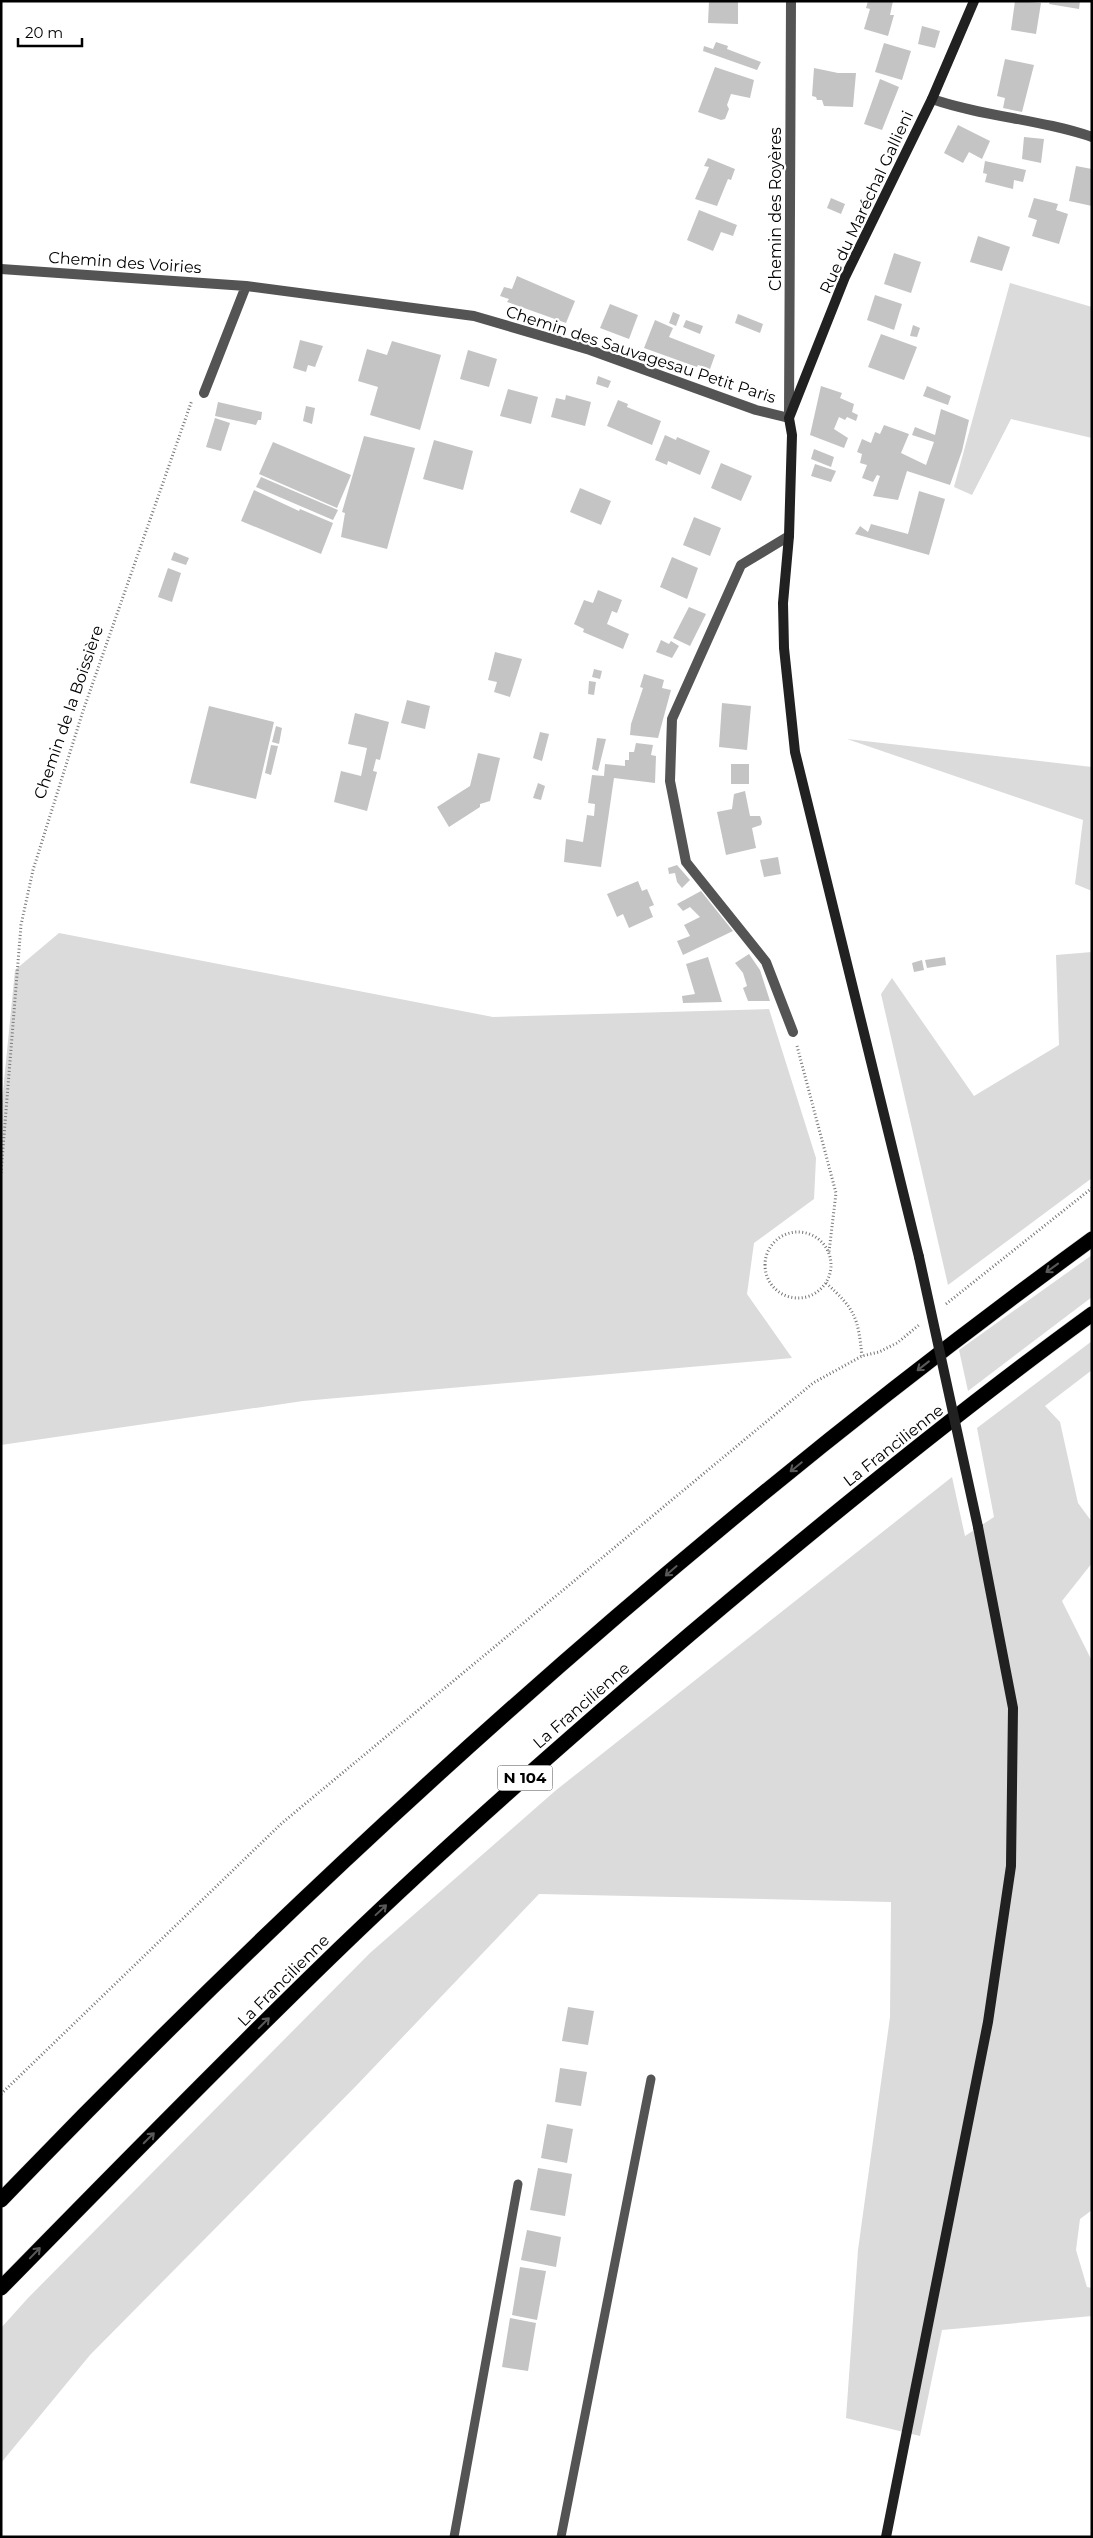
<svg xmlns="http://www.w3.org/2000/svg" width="1093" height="2538" viewBox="0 0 1093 2538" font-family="Montserrat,sans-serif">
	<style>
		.green { fill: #dbdbdb }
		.building { fill: #c4c4c4 }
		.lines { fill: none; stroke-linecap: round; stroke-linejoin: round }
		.highway-casing { stroke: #dbdbdb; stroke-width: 16 }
		.path { stroke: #767676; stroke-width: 3; stroke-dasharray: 1 2.5; stroke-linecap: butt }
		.lane { stroke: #545454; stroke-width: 9 }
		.street { stroke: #545454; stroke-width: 10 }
		.secondary { stroke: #212121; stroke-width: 10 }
		.highway { stroke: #000; stroke-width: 15 }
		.secondary-bridge { stroke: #212121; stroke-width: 10 }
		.oneway { stroke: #595959 }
		.labels { text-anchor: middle; stroke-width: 4.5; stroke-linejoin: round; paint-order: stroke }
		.shield { fill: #fff; stroke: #4c4c4c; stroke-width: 1 }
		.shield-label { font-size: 15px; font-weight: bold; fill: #000 }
		.street-label { font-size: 16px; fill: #000; stroke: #fff }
	</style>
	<rect width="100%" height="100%" fill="#fff"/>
	<path class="green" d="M1010 283 1092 307V438L1011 419 972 495 954 487Z
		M847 739 1092 767V891L1075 884 1083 820Z
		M59 933 493 1017 769 1009 816 1158 814 1199 754 1243 747 1294 792 1358 303 1401 1 1445V1112L15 970Z
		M1092 952V1178L948 1285 881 994 892 978 974 1096 1059 1045 1056 955Z
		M1092 1255V1297L968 1391 959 1350Z
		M1092 1341V1370L1045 1406 1060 1422 1078 1503 1092 1522V1563L1062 1601 1092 1661V2210L1080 2219 1076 2250 1087 2287 1092 2288V2316L942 2330 920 2436 846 2418 858 2250 890 2017 891 1902 539 1894 356 2086 90 2355 1 2463V2328L28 2298 370 1953 555 1791 952 1477 965 1536 994 1517 977 1428Z"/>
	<path class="building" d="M709 1H738V24L708 23Z
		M868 1H893L890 15H894L888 36 864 29 870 9 866 8Z
		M1015 1 1041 3 1036 34 1011 30Z
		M1050 1H1080L1079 9 1049 4Z
		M922 26 940 31 935 48 918 44Z
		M716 42 728 46 727 49 761 62 757 70 703 51 704 46 713 49Z
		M884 43 911 51 902 80 875 72Z
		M1005 59 1034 65 1022 112 1003 108 1005 98 997 96Z
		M715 67 754 80 750 98 731 94 727 105 729 109 725 119 721 120 698 112Z
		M814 68 838 73H856L853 107 824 106 822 100H817L816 97 812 96Z
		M880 79 899 87 882 130 864 124Z
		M958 125 990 141 982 159 969 152 963 163 944 153Z
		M1024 137 1044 139 1041 163 1022 159Z
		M708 158 735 169 731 180 728 179 717 206 695 199 709 167 704 166Z
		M985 161 1026 170 1023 182 1014 180 1013 189 985 182 987 174 983 173Z
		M1076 166 1092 169V206L1069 201Z
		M831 198 845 204 841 214 827 208Z
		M1034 198 1058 204 1056 210 1068 214 1059 244 1032 236 1037 220 1028 217Z
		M699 210 737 225 733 236 721 232 713 251 687 240Z
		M978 236 1010 247 1002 271 970 262Z
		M894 253 921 262 911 293 884 284Z
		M517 276 575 301 566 323 507 302 509 299 500 296 504 287 512 289Z
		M875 295 902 304 894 330 867 320Z
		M610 304 638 315 629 339 600 328Z
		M673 312 680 315 676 326 669 323Z
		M738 314 763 324 760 333 735 323Z
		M655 320 673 328 669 337 715 355 710 369 698 365 697 367 644 348Z
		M686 320 703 326 700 334 683 327Z
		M913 325 920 328 917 337 910 336Z
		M881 334 917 347 904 380 868 367Z
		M300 340 323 346 315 367 308 365 306 372 293 368Z
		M392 341 441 355 420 430 370 415 378 387 358 381 367 349 387 355Z
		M468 350 497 359 489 387 460 379Z
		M598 376 611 381 608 388 596 384Z
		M821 386 842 393 840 398 854 404 852 412 858 415 856 421 847 417 845 420 839 417 834 429 848 438 844 448 810 435Z
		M927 386 951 396 948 405 923 396Z
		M508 389 538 397 531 424 500 416Z
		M566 395 591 402 585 426 551 417 556 398 565 400Z
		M618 400 628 404 627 407 661 421 652 445 607 426Z
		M218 402 262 412 261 420H258L256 425 215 416Z
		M306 406 315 408 312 424 303 421Z
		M941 409 969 420 962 451 950 485 907 471 898 500 873 496 880 476 877 475 873 482 862 478 867 465 860 463 862 454 857 452 862 439 871 443 875 432 880 434 884 425 909 434 901 453 926 465 934 442 912 435 915 427 935 435Z
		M215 418 230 423 221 451 206 447Z
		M665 435 676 440 677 437 710 451 700 475 668 461 667 465 655 460Z
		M364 436 415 448 387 549 341 537 345 513 342 512Z
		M434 440 473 451 463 490 423 479Z
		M273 442 351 475 337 508 259 474Z
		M814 449 834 457 831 467 811 459Z
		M721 463 752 476 741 501 711 488Z
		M815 464 836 471 831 482 811 476Z
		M261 477 338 510 333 520 256 487Z
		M580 488 611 501 601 525 570 512Z
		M254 490 299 511 300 509 333 523 321 554 241 521Z
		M919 491 945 499 929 555 855 534 860 526 868 532 871 524 908 534Z
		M694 517 721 528 710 556 683 545Z
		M174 552 189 558 186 565 171 560Z
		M672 557 698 568 687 599 660 587Z
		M168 568 181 573 172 602 158 597Z
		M598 590 622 600 617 613 612 611 607 624 629 634 623 649 583 632 584 629 574 624 584 600 593 603Z
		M689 607 706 614 690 646 673 638Z
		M661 640 669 644 671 641 679 646 672 658 656 652Z
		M495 652 522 659 510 697 494 692 497 682 488 680Z
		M594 669 602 671 600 679 592 677Z
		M644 674 664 680 662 688 671 690 658 738 630 735 631 724 643 688 640 687Z
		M589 681 596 682 594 695 588 694Z
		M407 700 430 706 425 729 401 723Z
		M722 703 751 706 747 750 719 747Z
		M209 706 274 722 256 799 190 783Z
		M355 713 389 722 380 760 376 759 373 771 377 772 367 811 334 802 341 771 361 776 367 748 348 744Z
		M276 726 282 728 279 744 272 742Z
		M540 732 549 734 542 761 533 758Z
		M597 738 606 739 598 771 592 769Z
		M636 743 653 745 651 755 656 756 655 783 614 778 601 867 564 862 566 839 583 842 587 815 594 816 595 804 588 803 592 775 604 776 605 764 625 766V760H629V752H634Z
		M271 745 278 746 271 775 265 773Z
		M478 753 500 758 490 801 480 804V807L449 827 437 807 470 786Z
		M731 764H749V784H731Z
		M538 783 545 786 541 800 533 798Z
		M745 791 750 816H760L762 822 761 825 752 828 756 848 726 855 717 812 732 809 734 794Z
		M778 857 781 874 764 877 760 860Z
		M677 865 690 880 682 888 677 882 675 873 669 874 668 868Z
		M638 881 642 891 647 889 654 905 649 907 653 917 629 928 623 914 617 917 607 894Z
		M701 891 733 931 683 955 677 941 690 936 684 925 700 917 690 907 683 911 677 904Z
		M749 954 760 970 770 1001H748L743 988 747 986 743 973 735 963Z
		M708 957 722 1002 683 1003 682 996 695 994 686 964Z
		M945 957 946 965 927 968 925 960Z
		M922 960 924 970 914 972 912 963Z
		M568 2007 594 2011 588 2045 562 2041Z
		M560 2068 587 2072 581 2106 555 2102Z
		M547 2124 573 2129 567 2163 541 2158Z
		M538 2168 572 2174 565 2216 530 2210Z
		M527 2230 561 2237 556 2267 521 2260Z
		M520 2267 546 2271 537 2320 512 2315Z
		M510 2318 536 2323 528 2371 502 2367Z"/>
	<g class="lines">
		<defs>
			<path id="highway" d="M1 2200C337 1851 700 1525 1092 1239
				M1 2288C113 2174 224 2060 339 1949 452 1840 570 1737 689 1635 820 1524 953 1415 1092 1314"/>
		</defs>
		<use href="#highway" class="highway-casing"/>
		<path class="path" d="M797 1046 836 1193 829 1252
			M1 1173 21 925 33 870 83 711 192 400
			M765 1265a33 33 0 1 1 66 0a33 33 0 1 1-66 0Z
			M826 1283C855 1309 858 1317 862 1356
			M946 1304 1092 1188
			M1 2094 282 1823 813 1383 862 1356 879 1352 897 1343 919 1325"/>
		<path class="lane" d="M454 2537 518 2184
			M561 2537 651 2079"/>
		<path class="street" d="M932 99C984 117 1040 119 1092 137
			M1 269 246 286 474 316 590 350 756 410 789 418 791 1
			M204 393 246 286
			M789 536 741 565 672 719 670 781 686 862 766 962 793 1032"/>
		<path class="secondary" d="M919 1257 795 752 784 648 783 603 789 536 792 435 789 418 845 277 932 99 974 1
			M886 2537 988 2022 1011 1866 1013 1708 978 1527"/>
		<use href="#highway" class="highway"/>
		<path class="secondary-bridge" d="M919 1257 978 1527"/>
	</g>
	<defs><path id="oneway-shaft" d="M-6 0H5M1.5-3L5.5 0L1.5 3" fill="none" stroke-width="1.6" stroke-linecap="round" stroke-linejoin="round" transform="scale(1.25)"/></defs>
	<g class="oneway">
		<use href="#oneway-shaft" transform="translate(1052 1268) rotate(144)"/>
		<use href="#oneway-shaft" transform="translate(923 1366) rotate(142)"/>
		<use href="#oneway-shaft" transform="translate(796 1467) rotate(141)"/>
		<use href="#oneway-shaft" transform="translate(671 1571) rotate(139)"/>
		<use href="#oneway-shaft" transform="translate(381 1910) rotate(-43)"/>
		<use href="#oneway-shaft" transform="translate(264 2023) rotate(-45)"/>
		<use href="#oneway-shaft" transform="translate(149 2138) rotate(-45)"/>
		<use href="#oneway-shaft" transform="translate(35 2253) rotate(-46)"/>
	</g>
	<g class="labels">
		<rect class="shield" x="497.5" y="1765.5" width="55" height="25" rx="4"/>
		<g class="shield-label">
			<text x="525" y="1783">N 104</text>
		</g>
		<g class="street-label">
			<text transform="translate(866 202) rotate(-65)" y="6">Rue du Maréchal Gallieni</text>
			<text transform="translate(775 209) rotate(-90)" y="6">Chemin des Royères</text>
			<text transform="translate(125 262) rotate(4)" y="6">Chemin des Voiries</text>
			<text transform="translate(641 354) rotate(18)" y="6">Chemin des Sauvagesau Petit Paris</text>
			<text transform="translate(68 712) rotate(-71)" y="6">Chemin de la Boissière</text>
			<text transform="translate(893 1445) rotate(-38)" y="6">La Francilienne</text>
			<text transform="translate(581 1705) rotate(-41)" y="6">La Francilienne</text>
			<text transform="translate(283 1980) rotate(-45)" y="6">La Francilienne</text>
		</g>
	</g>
	<rect width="1093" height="2538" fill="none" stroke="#000000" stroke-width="5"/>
	<path d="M18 38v8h64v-8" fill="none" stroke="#000000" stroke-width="2.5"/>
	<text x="25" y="38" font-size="15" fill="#000000" stroke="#ffffff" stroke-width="4" paint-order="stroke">20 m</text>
</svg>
